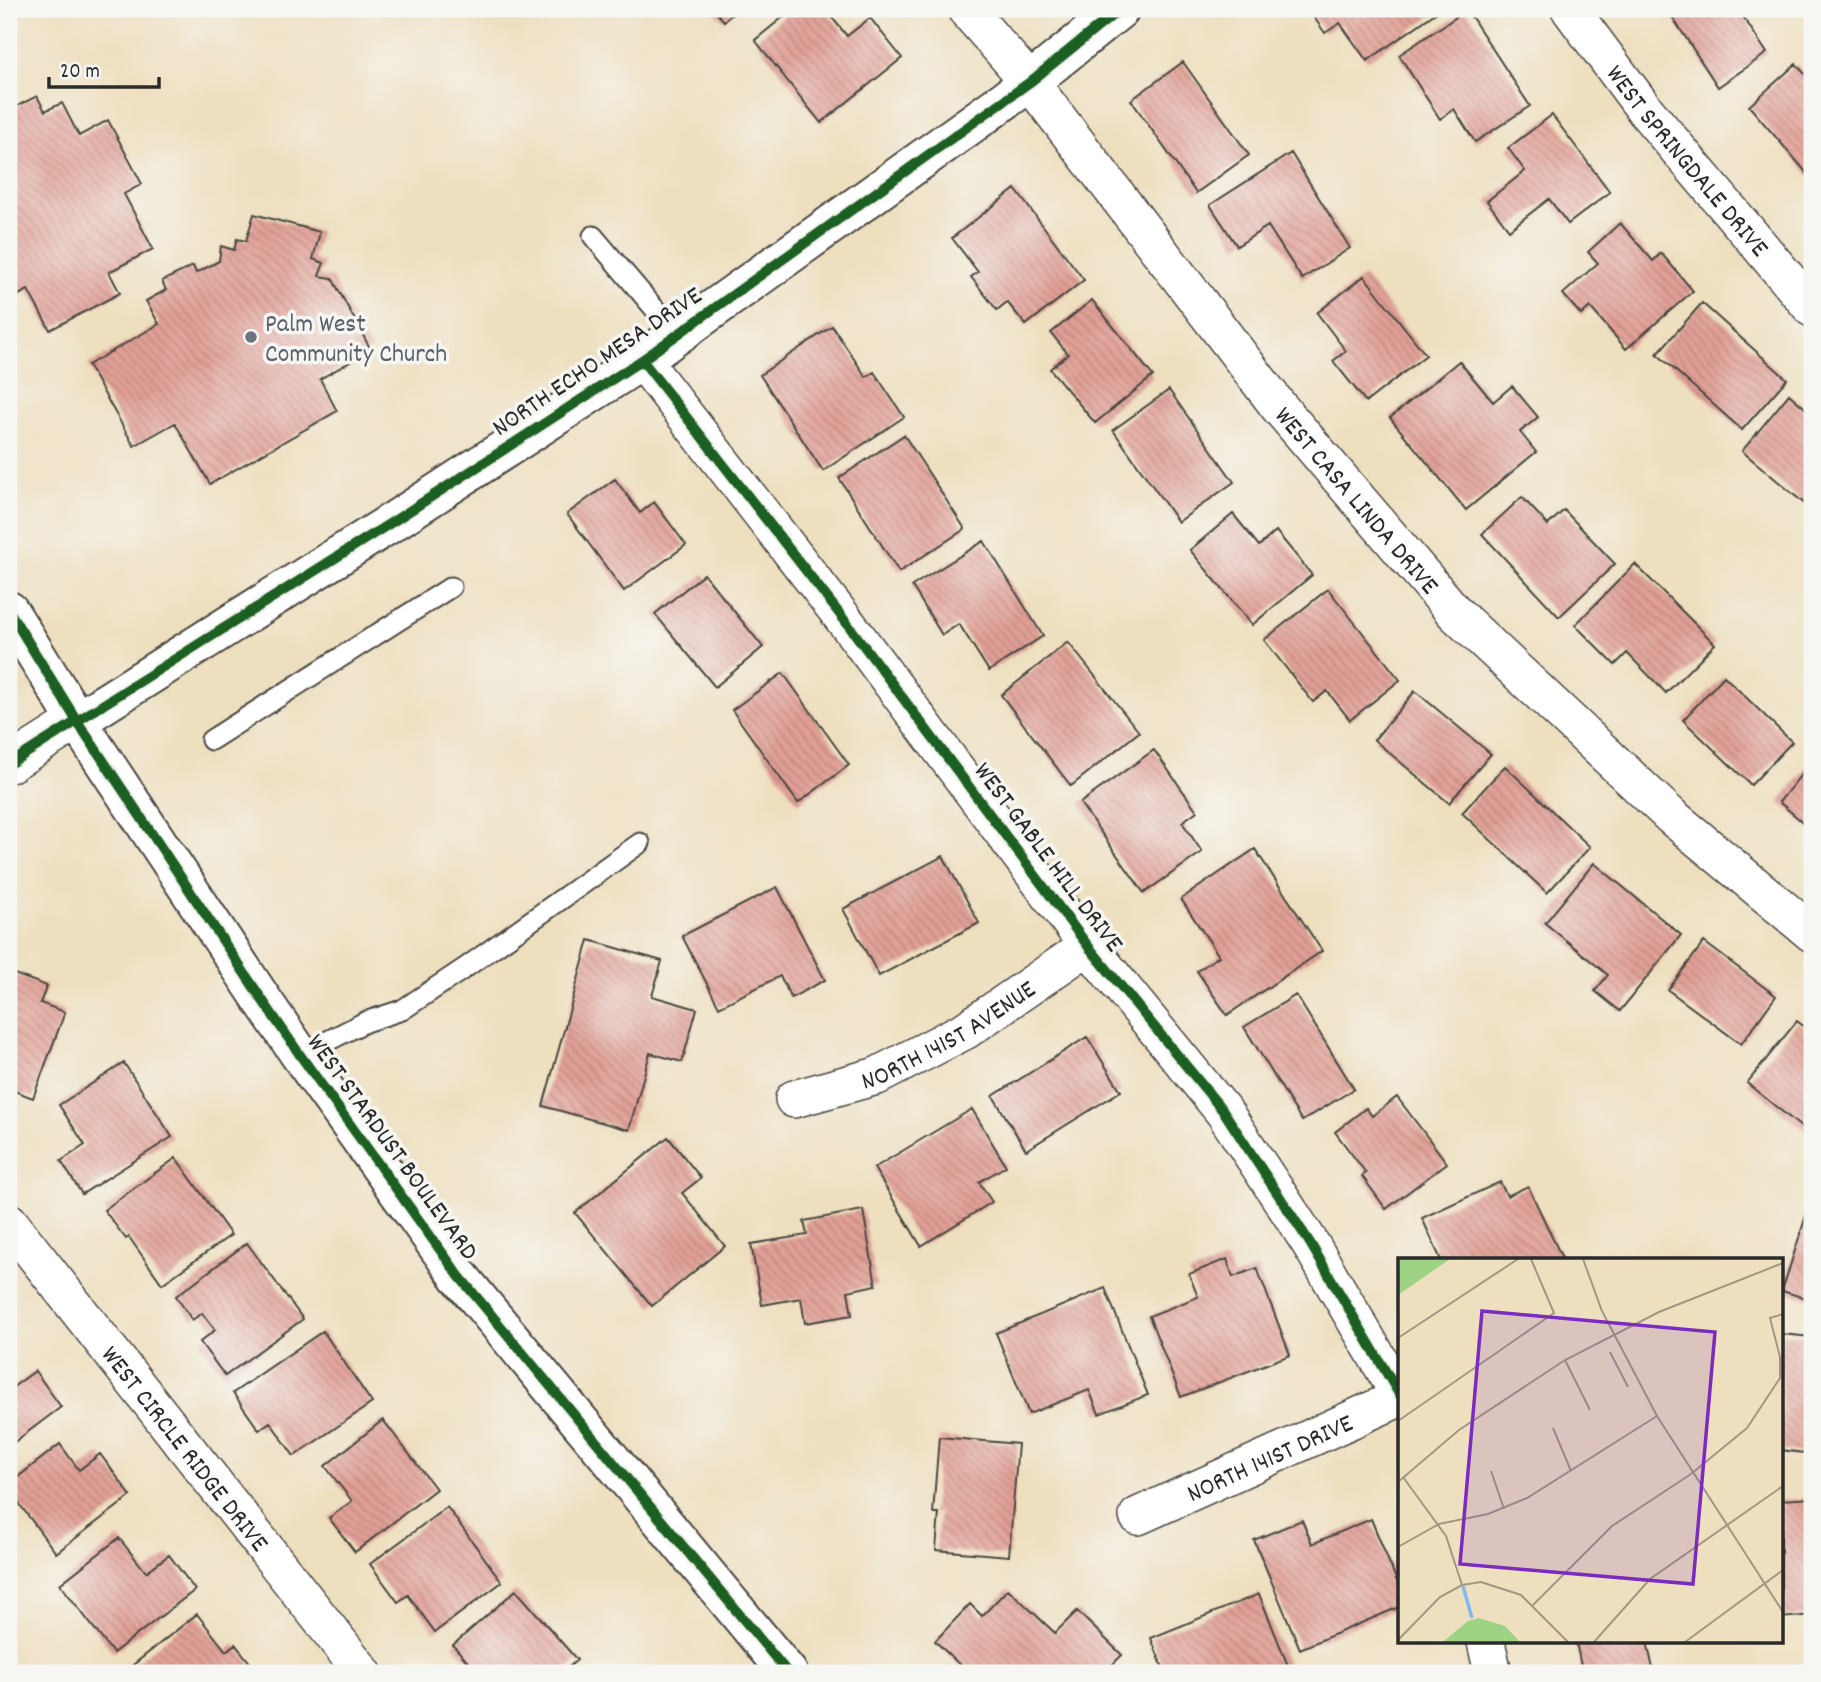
<svg xmlns="http://www.w3.org/2000/svg" width="1821" height="1682" viewBox="0 0 1821 1682" font-family="Dekko,sans-serif">
	<style>
		.building { fill: url(#building-back-hatch) }
		.lines { fill: none; stroke-linecap: round; stroke-linejoin: round }
		.lane-casing { stroke: #484641; stroke-width: 23 }
		.street-casing { stroke: #484641; stroke-width: 40 }
		.secondary-casing { stroke: #484641; stroke-width: 42 }
		.lane { stroke: #fff; stroke-width: 19 }
		.street { stroke: #fff; stroke-width: 37 }
		.secondary { stroke: #fff; stroke-width: 38 }
		.cycleway-casing { stroke: #f6f6f2; stroke-width: 15 }
		.cycleway { stroke: #1b5e20; stroke-width: 10 }
		.worship-dot { fill: #6b7280; stroke: #f6f6f2; stroke-width: 2.5 }
		.labels { text-anchor: middle; stroke-width: 7; stroke-linejoin: round; paint-order: stroke }
		.street-label { font-size: 26px; fill: #2b2b2b; stroke: #f6f6f2 }
		.worship-label { font-size: 26px; fill: #5b616d; stroke: #f6f6f2; text-anchor: start }
		.inset-river { fill: none; stroke: #80baf1; stroke-width: 3.5 }
		.inset-road { fill: none; stroke: #a09784; stroke-width: 2 }
		.view { fill: #7b2cbf; fill-opacity: 0.15; stroke: #7b2cbf; stroke-width: 3.5 }
		.inset-edge { fill: none; stroke: #2b2b2b; stroke-width: 3.5 }
	</style>
	<defs>
		<pattern id="building-back-hatch" width="6" height="6" patternUnits="userSpaceOnUse" patternTransform="scale(1.75)"><rect width="6" height="6" fill="#e2a096"/><path d="M-1 5l2 2M0 0l6 6M5-1l2 2" fill="none" stroke="#b7837b"/></pattern>
	</defs>
	<rect width="100%" height="100%" fill="#f6f6f2"/>
	<filter id="ink" filterUnits="userSpaceOnUse"><feTurbulence type="fractalNoise" baseFrequency=".0143" numOctaves="2"/><feDisplacementMap in="SourceGraphic" scale="14" xChannelSelector="R" yChannelSelector="G"/><feConvolveMatrix kernelMatrix="1 2 1 2 8 2 1 2 1" color-interpolation-filters="sRGB"/></filter>
	<filter id="wash" filterUnits="userSpaceOnUse"><feTurbulence type="fractalNoise" baseFrequency=".00686" numOctaves="4" result="noise"/><feDisplacementMap in="SourceGraphic" scale="28" xChannelSelector="R" yChannelSelector="G"/><feGaussianBlur stdDeviation="1.57" result="paint"/><feColorMatrix in="noise" values="0 0 0 0 0 0 0 0 0 0 0 0 0 0 0 0 0 1.4 0 .05"/><feComposite in="paint" operator="in"/></filter>
	<g filter="url(#wash)">
		<rect width="100%" height="100%" fill="#eedfbf"/>
		<g id="blocks">
			<path class="building" d="M713 9H738L724 21Z
				M793 9H825L847 36 870 18 902 58 821 123 755 40Z
				M1308 9H1441L1367 61 1340 23 1325 33Z
				M1667 9H1738L1767 53 1718 87Z
				M1467 10 1530 106 1475 142 1454 109 1440 119 1399 55Z
				M1183 62 1249 155 1196 193 1131 100Z
				M1796 64 1812 82V179L1749 106Z
				M37 96 45 111 62 103 79 136 108 120 142 184 124 194 153 249 109 272 120 293 50 330 28 290 9 300V110Z
				M1552 115 1610 192 1568 224 1549 199 1509 230 1487 201 1525 171 1508 148Z
				M1291 153 1350 248 1302 279 1268 226 1237 246 1210 205Z
				M1015 189 1084 280 1026 325 1007 302 997 310 971 277 978 272 952 238Z
				M254 214 320 232 313 259 324 263 319 276 332 278 371 350 320 379 337 411 210 484 175 423 134 446 88 365 159 324 146 301 166 290 162 281 193 266 196 273 219 261 221 246 234 250 237 239 246 241Z
				M1620 223 1653 261 1661 253 1693 291 1626 349 1590 307 1581 315 1563 294 1598 263 1588 252Z
				M1364 276 1426 355 1366 402 1333 361 1346 351 1317 313Z
				M1092 300 1153 376 1095 423 1050 369 1068 354 1051 333Z
				M1702 303 1787 379 1742 430 1657 354Z
				M832 326 866 377 874 372 904 417 823 471 760 375Z
				M1459 361 1493 402 1512 386 1538 417 1520 432 1536 452 1466 510 1390 418Z
				M1169 390 1234 482 1178 522 1113 430Z
				M1789 394 1812 414V510L1742 451Z
				M904 435 965 529 899 572 839 478Z
				M615 479 640 513 654 502 686 545 624 591 567 514Z
				M1522 497 1548 525 1564 510 1615 564 1559 617 1482 534Z
				M1233 514 1259 546 1276 531 1312 575 1252 625 1190 550Z
				M984 541 1043 636 989 671 959 624 942 635 912 586Z
				M1635 564 1715 644 1666 693 1627 653 1615 665 1575 625Z
				M704 574 763 647 715 687 655 614Z
				M1328 589 1400 680 1350 720 1327 691 1313 702 1264 640Z
				M1068 642 1139 732 1071 786 1001 695Z
				M783 673 849 765 798 803 732 710Z
				M1724 676 1792 742 1751 785 1683 720Z
				M1415 691 1491 754 1449 803 1374 740Z
				M1154 750 1197 811 1182 822 1202 852 1144 893 1080 803Z
				M1812 761V830L1779 802Z
				M1505 766 1590 847 1547 893 1462 813Z
				M1255 849 1322 951 1227 1015 1197 971 1219 956 1181 899Z
				M943 856 979 923 879 976 843 909Z
				M1594 863 1681 935 1620 1011 1595 991 1608 975 1545 923Z
				M777 887 825 980 791 998 780 976 719 1007 682 936Z
				M589 940 662 961 652 996 697 1009 682 1062 650 1053 629 1130 543 1106Z
				M1704 942 1776 996 1741 1044 1668 990Z
				M9 972 47 986 40 1003 65 1012 33 1098 9 1089Z
				M1296 995 1354 1089 1302 1121 1244 1027Z
				M1797 1021 1812 1033V1136L1747 1083Z
				M1087 1037 1121 1091 1026 1150 993 1096Z
				M124 1063 172 1137 82 1194 61 1161 85 1145 59 1105Z
				M1397 1097 1447 1163 1386 1209 1362 1176 1366 1173 1335 1132 1366 1108 1372 1116Z
				M972 1109 1006 1166 979 1182 992 1202 921 1246 874 1168Z
				M668 1137 701 1178 682 1193 725 1246 652 1306 575 1213Z
				M176 1158 231 1235 162 1284 129 1237 126 1239 104 1210Z
				M1500 1182 1507 1196 1528 1186 1563 1260H1441L1422 1218Z
				M1812 1197V1300L1782 1291Z
				M863 1210 876 1285 848 1291 852 1315 805 1323 801 1298 762 1305 751 1244 807 1235 804 1221Z
				M247 1243 303 1319 225 1376 200 1342 215 1330 202 1313 192 1320 176 1296Z
				M1227 1259 1233 1277 1257 1268 1290 1355 1181 1397 1149 1316 1198 1297 1189 1274Z
				M1105 1288 1148 1395 1099 1414 1089 1390 1029 1414 996 1333Z
				M323 1331 372 1403 294 1456 270 1422 259 1430 233 1393Z
				M1781 1334 1812 1337V1454L1781 1450Z
				M35 1371 61 1407 9 1446V1390Z
				M383 1420 436 1489 355 1552 329 1518 352 1501 325 1466Z
				M939 1437 1018 1444 1009 1556 936 1550 939 1513H933Z
				M60 1444 79 1470 100 1454 131 1496 56 1553 9 1490V1484Z
				M1812 1498V1615L1781 1618V1500Z
				M447 1507 502 1582 435 1632 408 1595 398 1602 370 1564Z
				M1371 1519 1399 1586V1607L1300 1649 1254 1540 1302 1520 1312 1544Z
				M119 1538 146 1572 169 1555 195 1590 113 1653 60 1584Z
				M1008 1589 1055 1633 1077 1611 1122 1655 1104 1673H968L935 1641 970 1604 982 1616Z
				M516 1590 577 1660 562 1673H477L453 1645Z
				M1259 1594 1291 1673H1165L1151 1638Z
				M197 1614 226 1651 235 1644 258 1673H140L133 1665Z
				M1576 1642H1647L1654 1673H1576L1582 1671Z"/>
		</g>
	</g>
	<g filter="url(#ink)">
		<use href="#blocks" fill-opacity="0" stroke="#484641" stroke-width="2"/>
		<g class="lines">
			<defs>
				<path id="lane" d="M593 236 677 335
					M211 740 451 587
					M300 1055 365 1022 402 1010 465 968 640 843"/>
				<g id="street">
					<path id="s1" d="M966 9 1030 82 1279 407 1455 613 1671 816 1812 933"/>
					<path id="s2" d="M1570 9 1645 110 1812 308"/>
					<path d="M642 360 849 626 1088 946 1224 1112 1310 1243 1399 1394"/>
					<path d="M9 764 77 721"/>
					<path id="s3" d="M794 1099 877 1076 966 1030 1088 946"/>
					<path id="s4" d="M9 1222 363 1673"/>
					<path id="s5" d="M1138 1516 1399 1398"/>
					<path d="M1486 1642 1493 1673"/>
				</g>
				<path id="secondary" d="M9 611 77 721 261 998 300 1055 459 1276 788 1673
					M77 721 397 519 642 360 1030 82 1120 9"/>
			</defs>
			<use href="#lane" class="lane-casing"/>
			<use href="#street" class="street-casing"/>
			<use href="#secondary" class="secondary-casing"/>
			<use href="#lane" class="lane"/>
			<use href="#street" class="street"/>
			<use href="#secondary" class="secondary"/>
			<defs>
				<path id="cycleway" d="M642 360 849 626 1088 946 1224 1112 1310 1243 1399 1394
					M9 611 77 721 261 998 300 1055 459 1276 788 1673
					M9 764 397 519 642 360 1030 82 1120 9"/>
			</defs>
			<use href="#cycleway" class="cycleway-casing"/>
			<use href="#cycleway" class="cycleway"/>
		</g>
	</g>
	<circle class="worship-dot" cx="251" cy="337" r="7"/>
	<g class="labels">
		<g class="street-label">
			<text dy="9" stroke="none"><textPath href="#s2" startOffset="192">WEST SPRINGDALE DRIVE</textPath></text>
			<text transform="translate(596 360) rotate(-34)" y="9">NORTH ECHO MESA DRIVE</text>
			<text dy="9" stroke="none"><textPath href="#s1" startOffset="628">WEST CASA LINDA DRIVE</textPath></text>
			<text transform="translate(1050 856) rotate(53)" y="9">WEST GABLE HILL DRIVE</text>
			<text dy="9" stroke="none"><textPath href="#s3" startOffset="168">NORTH 141ST AVENUE</textPath></text>
			<text transform="translate(394 1146) rotate(54)" y="9">WEST STARDUST BOULEVARD</text>
			<text dy="9" stroke="none"><textPath href="#s4" startOffset="287">WEST CIRCLE RIDGE DRIVE</textPath></text>
			<text dy="9" stroke="none"><textPath href="#s5" startOffset="144">NORTH 141ST DRIVE</textPath></text>
		</g>
		<g class="worship-label">
			<text x="265" y="331">Palm West<tspan x="265" dy="30">Community Church</tspan></text>
		</g>
	</g>
	<g transform="translate(1398 1258)">
		<rect width="385" height="385" fill="#eedfbf"/>
		<path d="M0 1H52L0 37ZM81 360 107 368 122 384H45L70 363Z" fill="#9ed384"/>
		<path class="inset-river" d="M65 328 74 360"/>
		<path class="inset-road" d="M185 1 204 53 259 158 385 354M0 80 120 1M212 94 230 129M167 102 192 152M0 163 156 55 133 1M155 170 173 213M93 213 106 251M5 219 48 278 64 327M0 224 61 172 167 102 261 54 385 5M0 289 41 266 90 256 129 240 259 158M135 347 214 268 293 216 349 170 382 120V99L372 60 385 56M0 382 42 339 64 327 83 324 123 337 170 384M196 384 252 321 385 228M287 384 385 312"/>
		<path class="view" d="M84 53 317 74 295 326 62 306Z"/>
		<rect width="385" height="385" class="inset-edge"/>
	</g>
	<rect width="1821" height="1682" fill="none" stroke="#f6f6f2" stroke-width="35"/>
	<path d="M49 77v10h110v-10" fill="none" stroke="#2b2b2b" stroke-width="3.5"/>
	<text x="60" y="77" font-size="21" fill="#2b2b2b" stroke="#f6f6f2" stroke-width="5" paint-order="stroke">20 m</text>
</svg>
